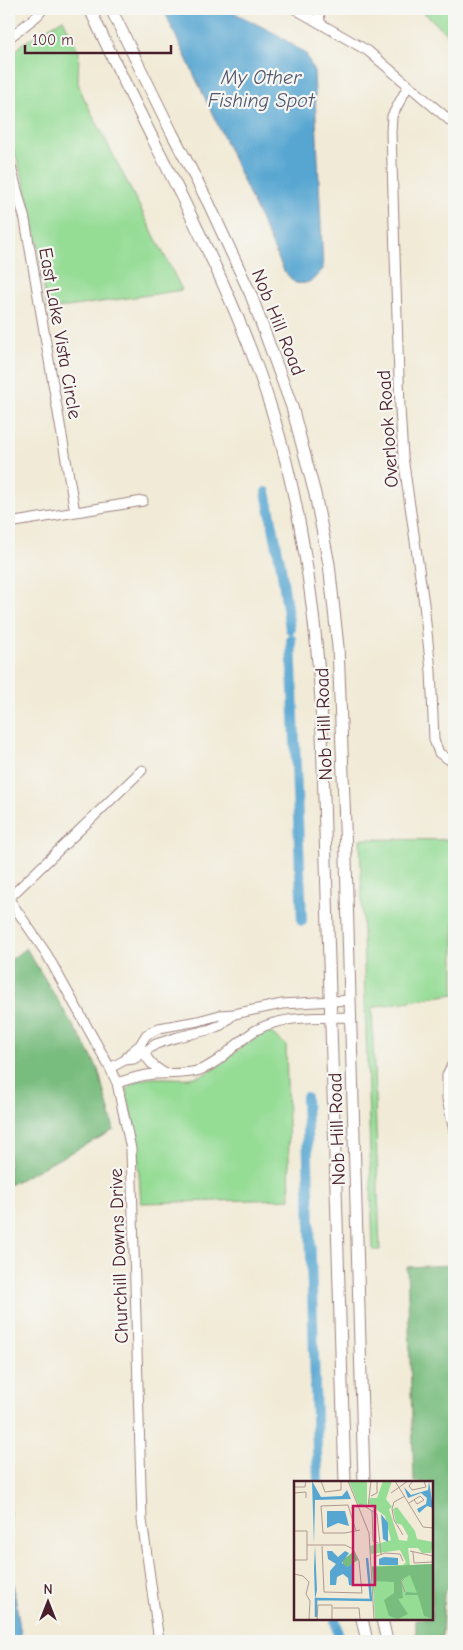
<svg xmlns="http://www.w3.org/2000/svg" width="463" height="1650" viewBox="0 0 463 1650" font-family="'Comic Neue',sans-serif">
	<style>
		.green { fill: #95dc95; stroke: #707e60 }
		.forest { fill: #78bc7e; stroke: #616e54 }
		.water { fill: #57a6d1; stroke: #50627e }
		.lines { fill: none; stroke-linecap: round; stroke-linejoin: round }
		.canal { stroke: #57a6d1; stroke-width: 10 }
		.street-casing { stroke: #9e8480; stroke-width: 11 }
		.secondary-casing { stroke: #9e8480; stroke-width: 13 }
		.street { stroke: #fff; stroke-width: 9 }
		.secondary { stroke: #fff; stroke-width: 11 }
		.labels { text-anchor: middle; stroke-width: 4.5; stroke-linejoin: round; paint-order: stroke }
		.street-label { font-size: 19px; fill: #4a1f2b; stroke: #f6f6f2 }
		.water-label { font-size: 20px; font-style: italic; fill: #4f556d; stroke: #f6f6f2 }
		.inset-river { fill: none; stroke: #57a6d1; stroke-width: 2.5 }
		.inset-road { fill: none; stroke: #ae9992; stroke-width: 1 }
		.view { fill: #c2185b; fill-opacity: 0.15; stroke: #c2185b; stroke-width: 2.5 }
		.inset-edge { fill: none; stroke: #4a1f2b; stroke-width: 2.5 }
	</style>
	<rect width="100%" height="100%" fill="#f6f6f2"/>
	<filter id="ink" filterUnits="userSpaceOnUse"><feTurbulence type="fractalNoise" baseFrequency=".02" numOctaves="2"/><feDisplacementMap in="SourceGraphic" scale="10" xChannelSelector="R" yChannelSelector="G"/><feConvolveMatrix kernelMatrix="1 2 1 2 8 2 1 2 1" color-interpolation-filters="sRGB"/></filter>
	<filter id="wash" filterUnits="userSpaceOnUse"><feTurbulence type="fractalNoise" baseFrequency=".0096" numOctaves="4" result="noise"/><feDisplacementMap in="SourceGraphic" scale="20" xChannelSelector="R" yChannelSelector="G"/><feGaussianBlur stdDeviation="1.12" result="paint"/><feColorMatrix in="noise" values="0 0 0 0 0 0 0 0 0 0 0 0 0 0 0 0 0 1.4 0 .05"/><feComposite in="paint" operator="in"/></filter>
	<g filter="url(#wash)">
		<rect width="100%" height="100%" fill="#f1ead6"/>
		<path class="green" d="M420 9H454V40Z
			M63 19 79 52 78 83 82 94 182 290 47 310 37 240 27 193 17 159 9 140V60L22 44Z
			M360 839 454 840V994L372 1007 380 1250H373Z
			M270 1032 286 1045 290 1199 141 1203 136 1131 126 1090C142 1070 174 1082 195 1077 217 1072 229 1056 246 1044 254 1039 262 1035 270 1032Z"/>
		<path class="forest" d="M26 948 88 1050 98 1069 114 1130 9 1185V961Z
			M454 1265V1577L444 1594 442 1641H416V1619H432V1482H414L407 1267Z"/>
		<path class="water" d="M168 9H227L278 35 306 54 314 72 323 269C313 280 310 285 295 283L284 271 222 134 171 26 166 14Z
			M9 1503 11 1571 22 1641H9Z"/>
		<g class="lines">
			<path class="canal" d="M266 492 281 567 290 629
				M291 639 302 921
				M306 1097 318 1482
				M335 1619 339 1641"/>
		</g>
	</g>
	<g filter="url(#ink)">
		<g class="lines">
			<defs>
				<path id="street" d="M295 9 368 51 454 124
					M319 9 320 23
					M9 38 37 16 43 9
					M408 86 392 116 391 132 400 408 403 457 424 604 431 671 434 740 439 753 448 759 454 761
					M9 160 25 220 75 512
					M9 523 143 501
					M9 898 142 770
					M9 899 46 953 110 1068 117 1083 131 1149 142 1520 159 1641
					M143 1050C148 1062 154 1067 166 1074
					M125 1060 130 1053 140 1045 146 1035 159 1028 198 1021 220 1015 234 1014 282 1004 350 1000
					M454 1061 447 1075V1099L454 1131
					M110 1068 125 1060 134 1059 156 1044 178 1037 208 1030 221 1025 234 1014
					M117 1083C129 1079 141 1075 154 1074 169 1073 185 1075 200 1070 222 1062 236 1042 256 1030 284 1015 320 1018 351 1017"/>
				<path id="secondary" d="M90 9C150 143 228 270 272 411 301 505 314 602 321 700L345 1482
					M111 9 172 133 209 204 251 295 292 407 315 494 329 564 338 647 345 825 364 1482
					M362 1619 367 1641
					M382 1619 387 1641"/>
			</defs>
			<use href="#street" class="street-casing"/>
			<use href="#secondary" class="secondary-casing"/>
			<use href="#street" class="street"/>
			<use href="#secondary" class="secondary"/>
		</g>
	</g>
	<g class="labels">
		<g class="street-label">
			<text transform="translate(279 322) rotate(68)" y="7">Nob Hill Road</text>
			<text transform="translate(61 333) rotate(80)" y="7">East Lake Vista Circle</text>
			<text transform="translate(387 429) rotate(-94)" y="7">Overlook Road</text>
			<text transform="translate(323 724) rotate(-92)" y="7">Nob Hill Road</text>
			<text transform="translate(336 1129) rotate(-92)" y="7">Nob Hill Road</text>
			<text transform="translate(118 1256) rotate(-92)" y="7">Churchill Downs Drive</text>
		</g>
		<g class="water-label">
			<text x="261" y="84">My Other<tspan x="261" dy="23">Fishing Spot</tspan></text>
		</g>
	</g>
	<g transform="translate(294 1481)">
		<rect width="139" height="139" fill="#f1ead6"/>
		<path d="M55 0H73V25L64 23ZM89 0H98L92 18 98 26 95 28 105 59 113 60 114 55 108 44 102 42 99 28 103 26 121 50 123 58 139 61 137 72H128L124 67H114L116 84 139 83V138H81L78 85 109 84 112 81 106 69 77 73 76 65 97 59 91 35 74 22 76 17H83Z" fill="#95dc95"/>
		<path d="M60 70 64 79 53 86 49 85V79ZM139 83V138L130 135 124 114H111L112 111 123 112 116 94 107 99 109 117 104 118 114 133 104 138 95 135 90 119 100 112V101L80 100V114L78 86Z" fill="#78bc7e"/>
		<path d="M18 0 27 16 48 15 53 9 57 18 21 19 20 63ZM135 0 139 27 133 25 125 32 123 28 132 23 133 17 127 12 114 17 110 6 117 14 134 9ZM51 30 55 45 44 42 33 47V30ZM87 33 94 42V61L89 58ZM21 65 23 109 21 119 20 87ZM33 70H38L44 76 51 70 55 72 48 82 53 86 59 82 60 105 55 104 54 97 49 93 43 96 42 104H36V90L42 83 34 78ZM90 76 104 77V84H85V78Z" fill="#57a6d1"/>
		<path class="inset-river" d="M22 117V136M22 118 77 119 73 77"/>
		<path class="inset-road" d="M27 0 31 11 47 9V0M54 0 75 52 80 138M101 0 129 46 139 47M119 0 115 5 118 9 132 6 130 0M0 6H11L12 0M0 12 12 11V17M97 12 114 0M77 15 83 12V0M115 22 126 15 130 19 123 23 120 19M74 26 77 0M57 27 67 23 83 33 87 73M78 29 79 60 84 62M0 50H13V79H0M62 50 54 24 27 25 29 52H51L66 49M109 54 100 39 98 28 100 21 111 15M13 64H51L59 68M28 65 30 111 68 112 65 80 59 68M116 70 139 75M119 71 120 82 139 81M81 81 80 76 91 72 106 73 109 80M0 93 9 95 15 101 12 113M110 98 107 101 111 111M12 113 16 120 15 138M39 127H65L66 138M23 138 24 124H38V138"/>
		<path class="view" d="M59 25H81V104H59Z"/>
		<rect width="139" height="139" class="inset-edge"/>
	</g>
	<rect width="463" height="1650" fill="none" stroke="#f6f6f2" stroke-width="30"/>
	<g transform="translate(48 1602)" stroke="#f6f6f2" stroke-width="4" paint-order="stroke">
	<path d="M0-4L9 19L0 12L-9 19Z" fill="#4a1f2b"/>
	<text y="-8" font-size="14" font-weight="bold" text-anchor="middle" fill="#4a1f2b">N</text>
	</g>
	<path d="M25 45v8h146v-8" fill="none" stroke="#4a1f2b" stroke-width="2.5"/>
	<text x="32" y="45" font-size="15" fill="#4a1f2b" stroke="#f6f6f2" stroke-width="4" paint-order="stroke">100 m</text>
</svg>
